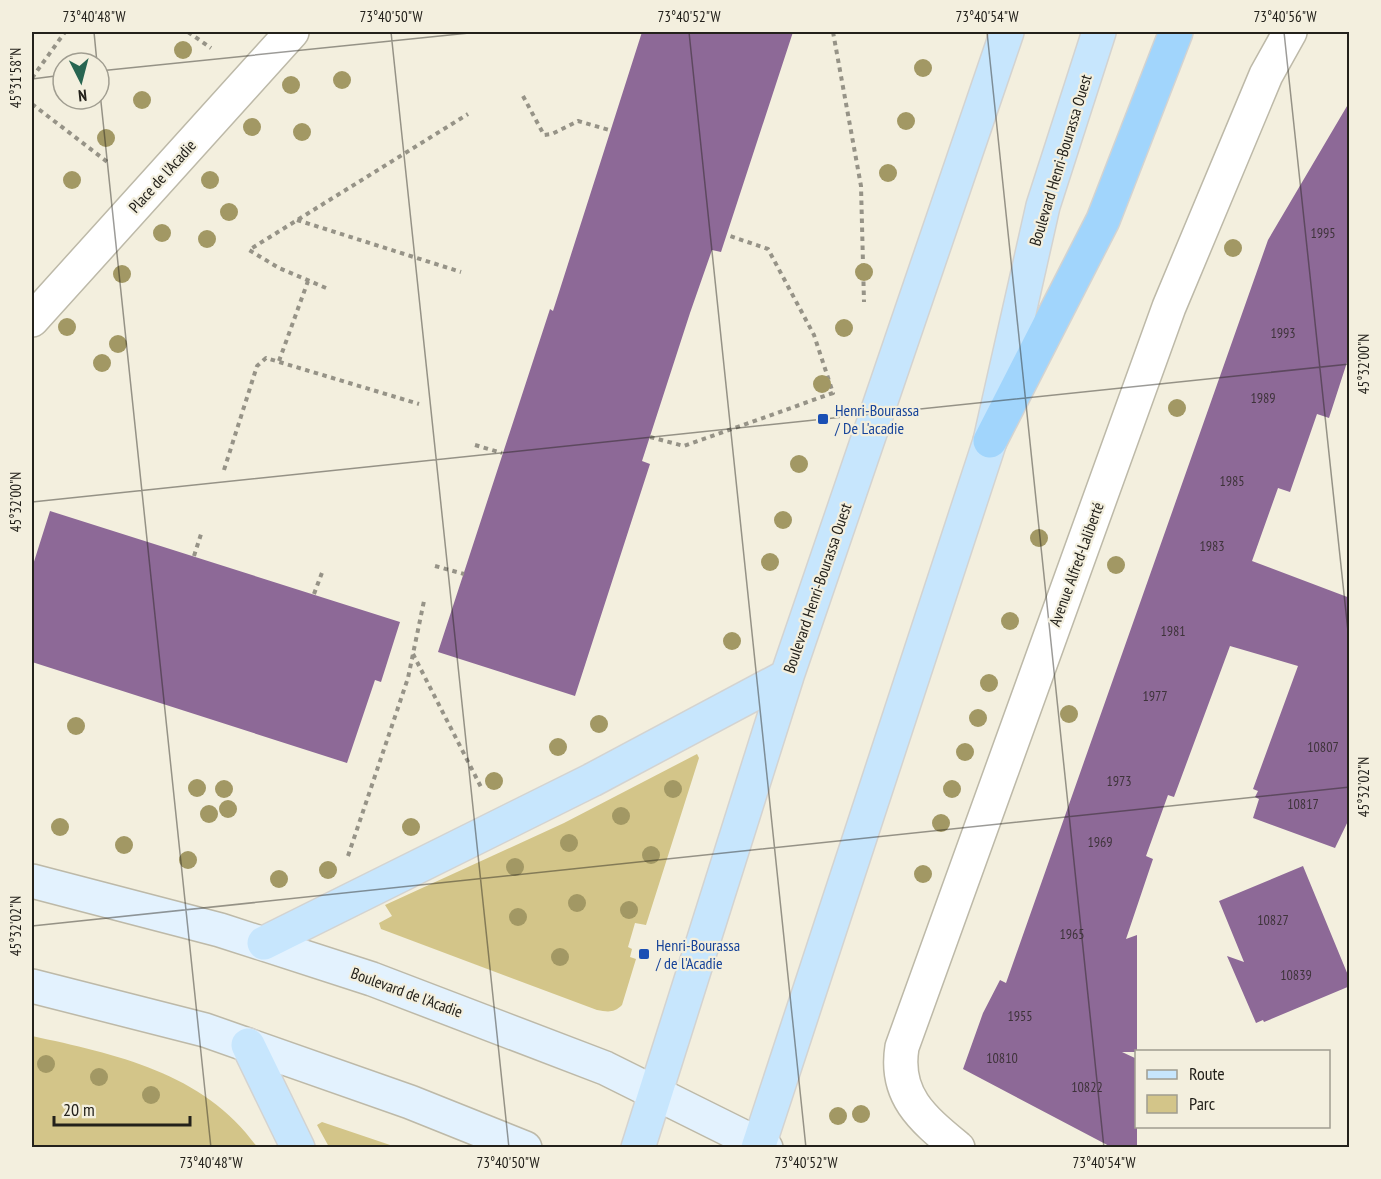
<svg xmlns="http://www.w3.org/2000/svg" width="1381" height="1179" viewBox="0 0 1381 1179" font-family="'PT Sans Narrow',sans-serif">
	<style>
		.green { fill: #d3c589 }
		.building { fill: #8d6997 }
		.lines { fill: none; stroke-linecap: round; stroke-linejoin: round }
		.minor-casing { stroke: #bdb9a8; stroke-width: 36 }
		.secondary-casing { stroke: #bdb9a8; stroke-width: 36 }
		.primary-casing { stroke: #d3d3d1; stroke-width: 36 }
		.motorway-casing { stroke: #d3d3d1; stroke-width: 36 }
		.path { stroke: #969387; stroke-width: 4; stroke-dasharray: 4.5 4.5; stroke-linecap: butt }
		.minor { stroke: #fff; stroke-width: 33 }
		.secondary { stroke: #e3f2fe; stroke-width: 33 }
		.primary { stroke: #c7e6fd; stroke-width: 33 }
		.motorway { stroke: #a1d5fc; stroke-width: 33 }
		.tree { fill: #a29864 }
		.ticks { fill: none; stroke: #23211b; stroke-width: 1.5; stroke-opacity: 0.45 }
		.transit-dot { fill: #1a4fb4; stroke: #f3efde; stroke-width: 2 }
		.labels { text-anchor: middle; stroke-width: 4.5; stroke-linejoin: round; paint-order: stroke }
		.number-label { font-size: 14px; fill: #3e333a }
		.street-label { font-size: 16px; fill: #23211b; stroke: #f3efde }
		.transit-label { font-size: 16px; fill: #164399; stroke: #f3efde; text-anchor: start }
		.neatline { fill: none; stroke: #23211b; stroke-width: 2 }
		.ticks-label { font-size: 15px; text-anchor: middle; fill: #23211b }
	</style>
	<rect width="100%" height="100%" fill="#f3efde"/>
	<path class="green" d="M697 754 699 758 646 925 635 923 628 947 632 949 630 957 636 959 622 1005C614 1013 608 1012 597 1010L381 929 379 923 392 916 385 905 564 823Z
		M32 1036C115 1054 205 1073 257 1147H32Z
		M322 1122 396 1147H329L317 1125Z"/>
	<path class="building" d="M642 32H793L721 252 712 250 690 313 642 461 650 464 575 696 438 652 550 309 553 311Z
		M1350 101V353L1329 418 1317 414 1290 492 1278 488 1252 561 1350 598V817L1335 848 1253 818 1259 799 1255 797 1258 791 1253 789 1298 666 1230 646 1174 797 1168 795 1146 856 1153 859 1126 939 1137 935V1052H1122L1137 1059V1148H1113L963 1069 983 1013 1000 980 1006 983 1268 240Z
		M50 511 400 622 381 682 375 680 347 763 32 662V568Z
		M1303 866 1350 980V986L1264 1022 1263 1020 1256 1023 1227 956 1244 962 1219 901Z"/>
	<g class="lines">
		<defs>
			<path id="minor" d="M32 320 292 32
				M958 1148C923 1119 894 1096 902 1047L1169 307 1266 75 1290 32"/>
			<path id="secondary" d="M32 881 220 930 372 979 605 1068 766 1148
				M32 986 205 1030 410 1102 525 1148"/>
			<path id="primary" d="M264 943 592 780 787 676
				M248 1045 298 1148
				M638 1148 787 676 1007 32
				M758 1148 990 441 1043 206 1099 32"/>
			<path id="motorway" d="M990 441 1103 220 1176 32"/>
		</defs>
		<use href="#minor" class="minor-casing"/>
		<use href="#secondary" class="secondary-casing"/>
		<use href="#primary" class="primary-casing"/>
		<use href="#motorway" class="motorway-casing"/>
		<path class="path" d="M188 32 211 48
			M833 32 861 186 864 302
			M32 78 65 32
			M523 96 544 135 552 134 578 121 609 130
			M32 104 110 164
			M297 220 461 272
			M326 288 279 268 249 250 468 114
			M279 361 308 281
			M650 437 684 446 833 393 814 335 768 249 727 235
			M475 445 502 453
			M224 470 257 366 266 358 419 404
			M194 556 202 531
			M435 566 464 574
			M314 594 323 570
			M413 654 482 789
			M348 856 408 678 424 601"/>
		<use href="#minor" class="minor"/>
		<use href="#secondary" class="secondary"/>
		<use href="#primary" class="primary"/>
		<use href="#motorway" class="motorway"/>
	</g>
	<g class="tree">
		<circle cx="183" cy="50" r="9"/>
		<circle cx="923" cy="68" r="9"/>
		<circle cx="342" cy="80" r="9"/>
		<circle cx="291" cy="85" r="9"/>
		<circle cx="142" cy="100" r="9"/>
		<circle cx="906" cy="121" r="9"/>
		<circle cx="252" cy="127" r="9"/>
		<circle cx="302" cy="132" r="9"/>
		<circle cx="106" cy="138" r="9"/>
		<circle cx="888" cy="173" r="9"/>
		<circle cx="72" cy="180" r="9"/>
		<circle cx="210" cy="180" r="9"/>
		<circle cx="229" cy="212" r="9"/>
		<circle cx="162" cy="233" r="9"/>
		<circle cx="207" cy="239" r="9"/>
		<circle cx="1233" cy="248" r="9"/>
		<circle cx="864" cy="272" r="9"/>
		<circle cx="122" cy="274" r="9"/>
		<circle cx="67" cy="327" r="9"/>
		<circle cx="844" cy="328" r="9"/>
		<circle cx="118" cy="344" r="9"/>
		<circle cx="102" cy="363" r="9"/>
		<circle cx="822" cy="384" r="9"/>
		<circle cx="1177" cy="408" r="9"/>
		<circle cx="799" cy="464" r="9"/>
		<circle cx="783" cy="520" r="9"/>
		<circle cx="1039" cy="538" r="9"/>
		<circle cx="770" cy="562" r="9"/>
		<circle cx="1116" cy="565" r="9"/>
		<circle cx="1010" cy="621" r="9"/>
		<circle cx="732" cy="641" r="9"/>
		<circle cx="989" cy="683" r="9"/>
		<circle cx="1069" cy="714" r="9"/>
		<circle cx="978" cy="718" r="9"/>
		<circle cx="599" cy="724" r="9"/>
		<circle cx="76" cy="726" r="9"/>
		<circle cx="558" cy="747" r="9"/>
		<circle cx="965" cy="752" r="9"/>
		<circle cx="494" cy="781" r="9"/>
		<circle cx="197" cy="788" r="9"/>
		<circle cx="224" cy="789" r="9"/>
		<circle cx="673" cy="789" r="9"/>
		<circle cx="952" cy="789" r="9"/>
		<circle cx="228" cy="809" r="9"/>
		<circle cx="209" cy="814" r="9"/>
		<circle cx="621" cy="816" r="9"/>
		<circle cx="941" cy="823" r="9"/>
		<circle cx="60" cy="827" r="9"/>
		<circle cx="411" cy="827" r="9"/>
		<circle cx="569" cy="843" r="9"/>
		<circle cx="124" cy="845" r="9"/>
		<circle cx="651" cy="855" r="9"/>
		<circle cx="188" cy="860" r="9"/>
		<circle cx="515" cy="867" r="9"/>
		<circle cx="328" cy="870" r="9"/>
		<circle cx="923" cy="874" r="9"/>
		<circle cx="279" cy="879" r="9"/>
		<circle cx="577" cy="903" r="9"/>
		<circle cx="629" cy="910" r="9"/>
		<circle cx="518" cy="917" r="9"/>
		<circle cx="560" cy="957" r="9"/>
		<circle cx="46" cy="1064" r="9"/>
		<circle cx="99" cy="1077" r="9"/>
		<circle cx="151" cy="1095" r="9"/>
		<circle cx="861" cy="1114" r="9"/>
		<circle cx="838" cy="1116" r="9"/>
	</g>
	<path class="ticks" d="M94 32 97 63M391 32 509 1148M689 32 806 1148M987 32 1104 1148M1284 32 1350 650M99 71 479 32M32 79 63 75M99 83 211 1148M32 502 1350 364M32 926 1350 787"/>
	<g class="transit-dot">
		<rect x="817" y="413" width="12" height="12" rx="3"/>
		<rect x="638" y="948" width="12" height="12" rx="3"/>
	</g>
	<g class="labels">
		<g class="number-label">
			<text x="1323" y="238">1995</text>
			<text x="1283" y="338">1993</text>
			<text x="1263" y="403">1989</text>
			<text x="1232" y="486">1985</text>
			<text x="1212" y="551">1983</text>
			<text x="1173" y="636">1981</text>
			<text x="1155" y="701">1977</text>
			<text x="1323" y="752">10807</text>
			<text x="1119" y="786">1973</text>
			<text x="1303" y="809">10817</text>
			<text x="1100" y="847">1969</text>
			<text x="1273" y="925">10827</text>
			<text x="1072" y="939">1965</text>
			<text x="1296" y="980">10839</text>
			<text x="1020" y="1021">1955</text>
			<text x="1002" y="1063">10810</text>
			<text x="1087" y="1092">10822</text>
		</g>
		<g class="street-label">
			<text transform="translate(1060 160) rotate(-73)" y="6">Boulevard Henri-Bourassa Ouest</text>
			<text transform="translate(162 176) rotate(-48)" y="6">Place de l'Acadie</text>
			<text transform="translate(1076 564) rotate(-70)" y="6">Avenue Alfred-Laliberté</text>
			<text transform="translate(817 588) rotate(-71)" y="6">Boulevard Henri-Bourassa Ouest</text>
			<text transform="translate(407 992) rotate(20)" y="6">Boulevard de l'Acadie</text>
		</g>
		<g class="transit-label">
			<text x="835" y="416">Henri-Bourassa<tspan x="835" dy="18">/ De L'acadie</tspan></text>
			<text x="656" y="951">Henri-Bourassa<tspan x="656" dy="18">/ de l'Acadie</tspan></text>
		</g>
	</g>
	<rect width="1381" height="1179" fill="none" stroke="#f3efde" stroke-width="66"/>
	<rect x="1135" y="1050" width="195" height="78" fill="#f3efde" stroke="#a09d90" stroke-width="1.5"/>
	<rect x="1147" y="1070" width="30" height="9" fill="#c7e6fd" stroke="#a09d90" stroke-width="1.5"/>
	<text x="1189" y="1080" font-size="18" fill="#23211b">Route</text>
	<rect x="1147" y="1095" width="30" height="18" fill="#d3c589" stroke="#a09d90" stroke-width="1.5"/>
	<text x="1189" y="1110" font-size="18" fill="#23211b">Parc</text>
	<g transform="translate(81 81) rotate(174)"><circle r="28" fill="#f3efde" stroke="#a09d90" stroke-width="1.5"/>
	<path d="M0-4.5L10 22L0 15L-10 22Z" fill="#276551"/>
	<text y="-9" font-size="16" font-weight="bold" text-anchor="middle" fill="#23211b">N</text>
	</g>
	<path d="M54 1116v9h136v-9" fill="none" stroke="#23211b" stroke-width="3"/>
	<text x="63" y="1116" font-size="18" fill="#23211b" stroke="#f3efde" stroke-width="4.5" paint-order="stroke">20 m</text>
	<rect x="33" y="33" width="1315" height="1113" class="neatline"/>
	<g class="ticks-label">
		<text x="94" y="22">73°40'48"W</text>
		<text x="391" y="22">73°40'50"W</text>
		<text x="689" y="22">73°40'52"W</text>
		<text x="987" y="22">73°40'54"W</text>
		<text x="1285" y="22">73°40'56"W</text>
		<text transform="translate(16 78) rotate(-90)" y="5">45°31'58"N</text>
		<text transform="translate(1364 364) rotate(-90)" y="5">45°32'00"N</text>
		<text transform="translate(16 502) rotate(-90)" y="5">45°32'00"N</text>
		<text transform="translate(1364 787) rotate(-90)" y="5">45°32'02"N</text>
		<text transform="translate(16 926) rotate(-90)" y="5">45°32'02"N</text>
		<text x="211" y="1168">73°40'48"W</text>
		<text x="508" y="1168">73°40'50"W</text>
		<text x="806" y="1168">73°40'52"W</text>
		<text x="1104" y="1168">73°40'54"W</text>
	</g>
</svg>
